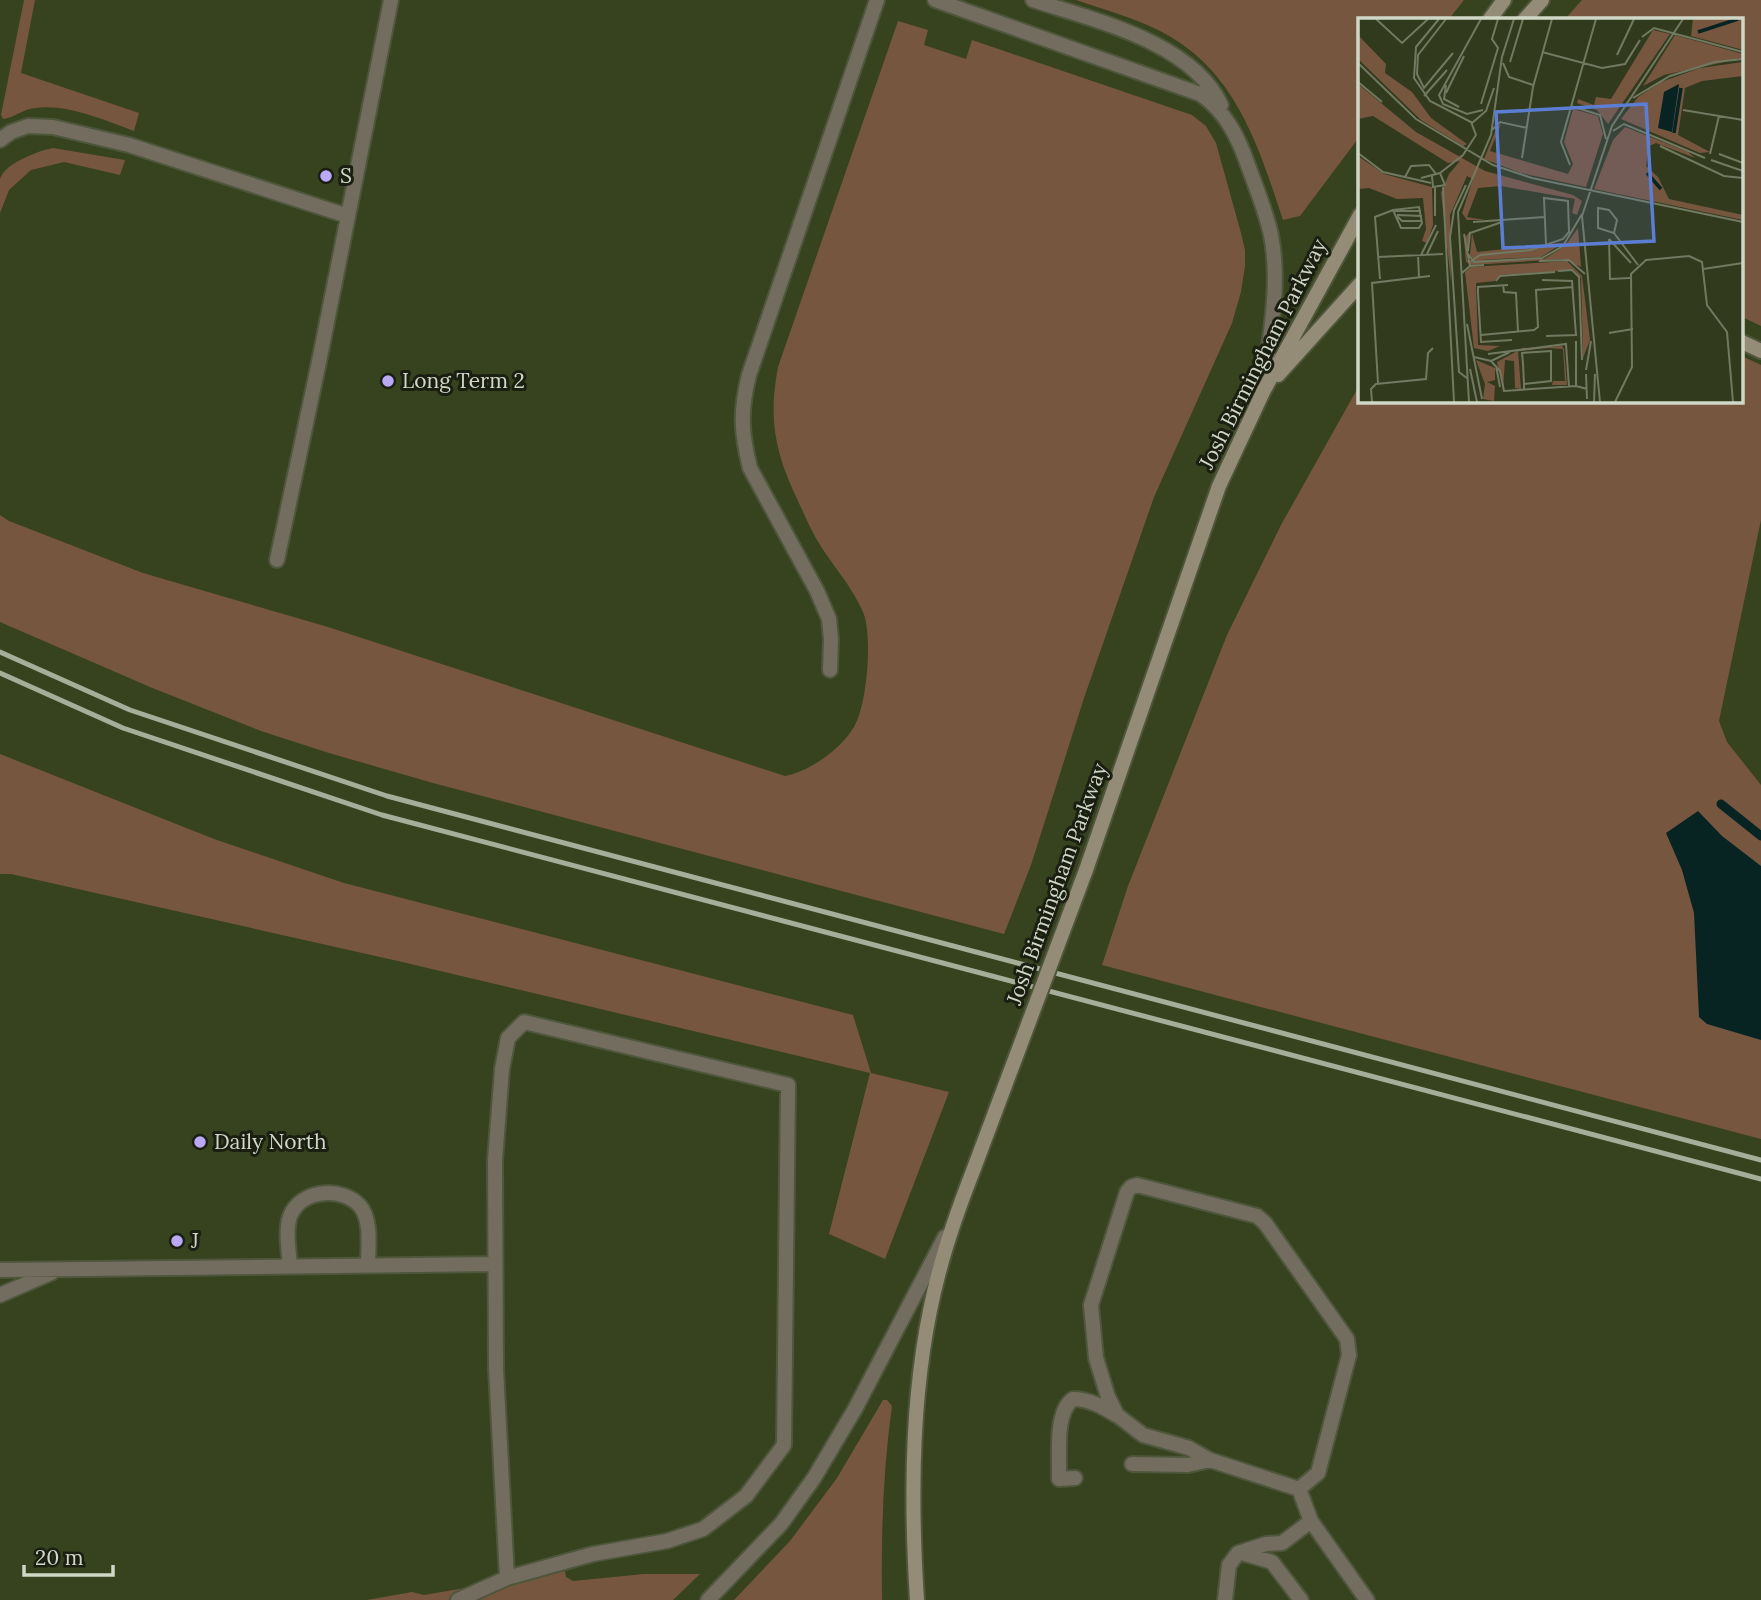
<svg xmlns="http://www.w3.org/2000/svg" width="1761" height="1600" viewBox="0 0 1761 1600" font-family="Lora,serif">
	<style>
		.built { fill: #37421e; fill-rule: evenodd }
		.green { fill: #775640 }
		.water { fill: #072423 }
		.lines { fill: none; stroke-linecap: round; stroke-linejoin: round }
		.stream { stroke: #072423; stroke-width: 9 }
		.service-casing { stroke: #4e563b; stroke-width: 18 }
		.secondary-casing { stroke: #4e563b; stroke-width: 18 }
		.service { stroke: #736d60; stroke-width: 14 }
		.secondary { stroke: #948c76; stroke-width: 14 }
		.rail { stroke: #a6ad99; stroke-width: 5 }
		.secondary-bridge-casing { stroke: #4e563b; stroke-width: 18; stroke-linecap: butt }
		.secondary-bridge { stroke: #948c76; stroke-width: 14 }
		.poi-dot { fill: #baaaf6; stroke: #1b1f12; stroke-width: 2.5 }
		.labels { text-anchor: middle; stroke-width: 6; stroke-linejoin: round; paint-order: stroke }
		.poi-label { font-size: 21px; fill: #d1d7c6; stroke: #1b1f12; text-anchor: start }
		.street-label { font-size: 21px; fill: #d1d7c6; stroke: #1b1f12 }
		.inset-river { fill: none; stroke: #072423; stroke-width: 3.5 }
		.inset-road { fill: none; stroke: #717961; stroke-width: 2 }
		.view { fill: #5c7ed2; fill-opacity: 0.15; stroke: #5c7ed2; stroke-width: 3.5 }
		.inset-edge { fill: none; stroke: #d1d7c6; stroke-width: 3.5 }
	</style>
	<rect width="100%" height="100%" fill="#313a1d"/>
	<path class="built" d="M0 0H1761V1600H0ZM1360 19H1742V401H1360Z"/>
	<path class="green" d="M24 0H35L21 73 139 113 134 131C103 120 69 104 35 108 23 109 14 118 3 119L1 115Z
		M1076 0H1464L1449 19H1360V136L1300 216 1283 220C1259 148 1236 70 1162 32 1135 18 1105 10 1076 0Z
		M1582 0H1761V326L1742 317V19H1565Z
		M898 21 928 30 924 45 966 59 972 40 1192 115 1206 126 1216 143 1241 233 1245 250V266L1241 292 1232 323 1154 497 1084 698 1031 865 1004 934 433 783 329 753 261 731 150 687 0 622V515L9 521 143 573 328 627 785 776C810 771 840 750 854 727 867 706 873 635 863 612 852 586 831 564 817 540 810 528 804 514 798 501 775 453 768 420 778 367Z
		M53 148 125 160 120 175 64 162 31 170 9 190 0 213C0 204 0 188 0 179 5 163 38 151 53 148Z
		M1742 356 1761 365V520L1719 721 1727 742 1761 785V1139L1102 965 1128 886 1227 635 1281 525 1360 384V401H1742Z
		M0 754 214 839 344 883 853 1015 871 1073 949 1092 885 1259 829 1234 870 1073 398 961 11 874H0Z
		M883 1400H887L892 1406C883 1471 881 1535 882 1600H734L790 1541 837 1478Z
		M565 1571 566 1577 573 1581 644 1574H700L673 1600H367L412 1592 424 1595Z"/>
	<path class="water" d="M1698 811 1722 836 1761 866V1040L1707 1024 1699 1017 1694 913 1682 870 1666 833Z"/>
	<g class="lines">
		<path class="stream" d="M1721 804 1761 836"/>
		<defs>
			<path id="service" d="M935 0 1200 94C1226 111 1239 139 1249 168 1257 190 1266 212 1271 235 1281 286 1269 340 1263 391
				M1033 0C1093 20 1192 42 1221 105
				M0 140 11 132 28 126 53 127 129 145 348 216
				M277 560 320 357 391 0
				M830 670 831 639 829 619 817 591 750 468C741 432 740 411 749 375L877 0
				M290 1266C289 1251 284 1226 292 1212 305 1189 343 1187 360 1206 372 1220 368 1248 368 1265
				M0 1270 495 1264
				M0 1295 53 1272
				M1132 1464 1188 1465 1210 1460
				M1075 1478 1059 1479C1060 1456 1054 1413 1073 1399 1089 1399 1103 1407 1116 1415
				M1299 1489 1318 1473 1349 1355 1347 1339 1265 1223 1257 1216 1137 1185 1131 1187 1127 1192 1091 1305 1096 1358 1108 1397 1117 1415 1143 1435 1189 1448 1210 1460 1299 1489 1311 1521 1367 1600
				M1242 1553 1272 1562 1301 1600
				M458 1600 507 1578 593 1554 667 1541 703 1529 746 1496 784 1445 788 1085 524 1022 508 1038 502 1069 495 1160 496 1369 507 1578
				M708 1600 781 1524 814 1478 855 1409 945 1237
				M1225 1600 1229 1565 1238 1553 1266 1544 1282 1543 1311 1521"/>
			<path id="secondary" d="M1490 19 1504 0
				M1525 19 1542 0
				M1742 342 1761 351
				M1278 375 1360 284
				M1086 870 1219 486 1263 392 1360 215
				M917 1600C910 1492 911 1377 939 1272 948 1238 960 1204 973 1171"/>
		</defs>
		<use href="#service" class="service-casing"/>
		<use href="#secondary" class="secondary-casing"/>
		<use href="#service" class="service"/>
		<use href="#secondary" class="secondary"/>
		<path class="rail" d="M0 652 130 710 387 796 1761 1160
			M0 673 123 728 382 815 1761 1179"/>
		<defs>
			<path id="secondary-bridge" d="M973 1171 1086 870"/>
		</defs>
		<use href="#secondary-bridge" class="secondary-bridge-casing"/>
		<use href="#secondary-bridge" class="secondary-bridge"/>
	</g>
	<g class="poi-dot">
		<circle cx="326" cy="176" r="7"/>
		<circle cx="388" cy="381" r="7"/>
		<circle cx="200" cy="1142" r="7"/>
		<circle cx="177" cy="1241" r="7"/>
	</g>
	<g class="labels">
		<g class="poi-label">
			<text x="340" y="183">S</text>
			<text x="402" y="388">Long Term 2</text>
			<text x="214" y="1149">Daily North</text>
			<text x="191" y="1248">J</text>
		</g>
		<g class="street-label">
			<text transform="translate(1263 354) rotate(-63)" y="7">Josh Birmingham Parkway</text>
			<text transform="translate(1057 884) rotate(-70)" y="7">Josh Birmingham Parkway</text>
		</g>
	</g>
	<g transform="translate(1358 18)">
		<rect width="385" height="385" fill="#313a1d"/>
		<path d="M335 1H385V32L333 18ZM295 12 312 16 250 106 239 92 219 85 220 81 236 87 238 79 253 81ZM0 17 28 46 27 55 54 74 73 100 109 126 105 128 63 102 0 41ZM317 17 385 36V40L306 57 285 68ZM385 44V58L344 63 327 70 320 117 352 134 342 135 263 101 280 79 303 64 342 50ZM0 66 58 114 127 153 215 177 224 183 219 197 214 195 217 181 143 168 120 170 109 199 127 202H109L104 195 115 161 109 158 92 197 93 263 83 175 91 156 102 143 90 145 15 98 0 101ZM215 91 240 98 245 116 228 169 163 155 126 141 139 109 143 106 132 133 210 156 215 146 206 124ZM267 109 330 134 337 140 298 125 291 128 288 148 300 159 311 181 385 197V202L236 171 255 122ZM0 138 26 156 74 169 75 207 69 225 64 223 68 211 65 180 39 181 11 170 0 171ZM220 210 223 249 206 241 114 247 108 244 106 221 112 213 109 242 186 241 207 228ZM114 215 119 234 205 225 183 239 116 242 112 237ZM209 243 224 258 232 322 225 340 223 260 216 252 142 257 137 263 118 265 120 327 142 328 130 333 116 330 107 254 113 249ZM204 328 206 331 209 367H194L195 363H207L205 331 190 330 160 333 163 371 157 370 156 343 147 342 145 371 139 344 165 330ZM118 342 137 350V362L129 364 137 368 136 383 125 381 127 366Z" fill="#775640"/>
		<path d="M321 66 314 114 300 110 306 74Z" fill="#072423"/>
		<path class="inset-river" d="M340 14 380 1M316 115 323 70M289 155 303 171"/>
		<path class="inset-road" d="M18 1 44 25 70 1M81 1 58 29 56 60 72 83 113 104 118 117 105 137 82 155M88 1 60 37 59 56 66 70 95 35M123 1 81 77 85 86 109 96 125 92M284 19 296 10 385 34M184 34 244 50 267 46 282 22M259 37 276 1M152 44 165 1M0 45 58 101 135 147 174 160 385 204M145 45 151 59 175 67M0 64 24 84M88 67 86 81 101 89M88 75 106 38M66 78 89 52M275 80 312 58 357 44 385 41M123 86 140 30 134 21 140 1M213 88 242 97 248 121M325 92 385 102M114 105 128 93 136 70M134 112 142 104 169 110M255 113 266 106 347 140M302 128 366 158 385 160M0 135 25 154 73 165M352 136 361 98M361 136 385 145M164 140 175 69 194 1M353 142 385 153M212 147 203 124 238 1M47 159 53 148 71 147 78 156M63 160 82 155 87 167 75 169 74 158M108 167 96 192 92 219 101 354 110 361M85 169 96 384M77 170V198M37 193H63M39 197 64 198M39 198 44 203H64M115 204 186 199M256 215 259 202 251 192 240 190V210L256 215 280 247M106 216 112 248M251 221 252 261 272 260M251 221 273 245M110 233 112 215 144 204M69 236 80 213M110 236 116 244 184 240 205 228 224 196M60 237 61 259M63 237 78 207M20 239 85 236M113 243 122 237 173 232 205 221 211 214 210 183 186 180 188 226M181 243 211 242 227 256M345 251 385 245M200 253 214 252 221 259 224 342M104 255 112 248 126 247M22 261 17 199 35 192 43 210H61L64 205 61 189 35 192M184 262 214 263 218 317 188 318M138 263 142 258 197 254M145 267 146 274 158 275 160 313M150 267 120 269V275L123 324 154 322M109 306 124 381M251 315 275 311M123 317 176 312 180 309 178 272 215 269M218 323V368L229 371M130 336 208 326 211 369M116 339 133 343 142 353 146 373 218 368M133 343 152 334M138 348 142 369M112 351 119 384M228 352 233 323M228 356 229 381M20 365 14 265 72 258M166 366 193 363V333L164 335 165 345 166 366V372M14 384 13 371 18 366 68 361 70 335 75 330M111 384 100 194 133 117 144 39 156 1M236 384 237 356M242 384 224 198 254 108 325 1M257 384 274 349 273 256 288 242 331 238 344 244 349 287 369 314 375 384"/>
		<path class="view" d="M288 86 296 223 145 230 138 94Z"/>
		<rect width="385" height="385" class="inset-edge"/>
	</g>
	<path d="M24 1565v10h89v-10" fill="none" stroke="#d1d7c6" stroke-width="3.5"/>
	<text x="35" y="1565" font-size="21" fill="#d1d7c6" stroke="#1b1f12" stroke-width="5" paint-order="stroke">20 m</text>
</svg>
